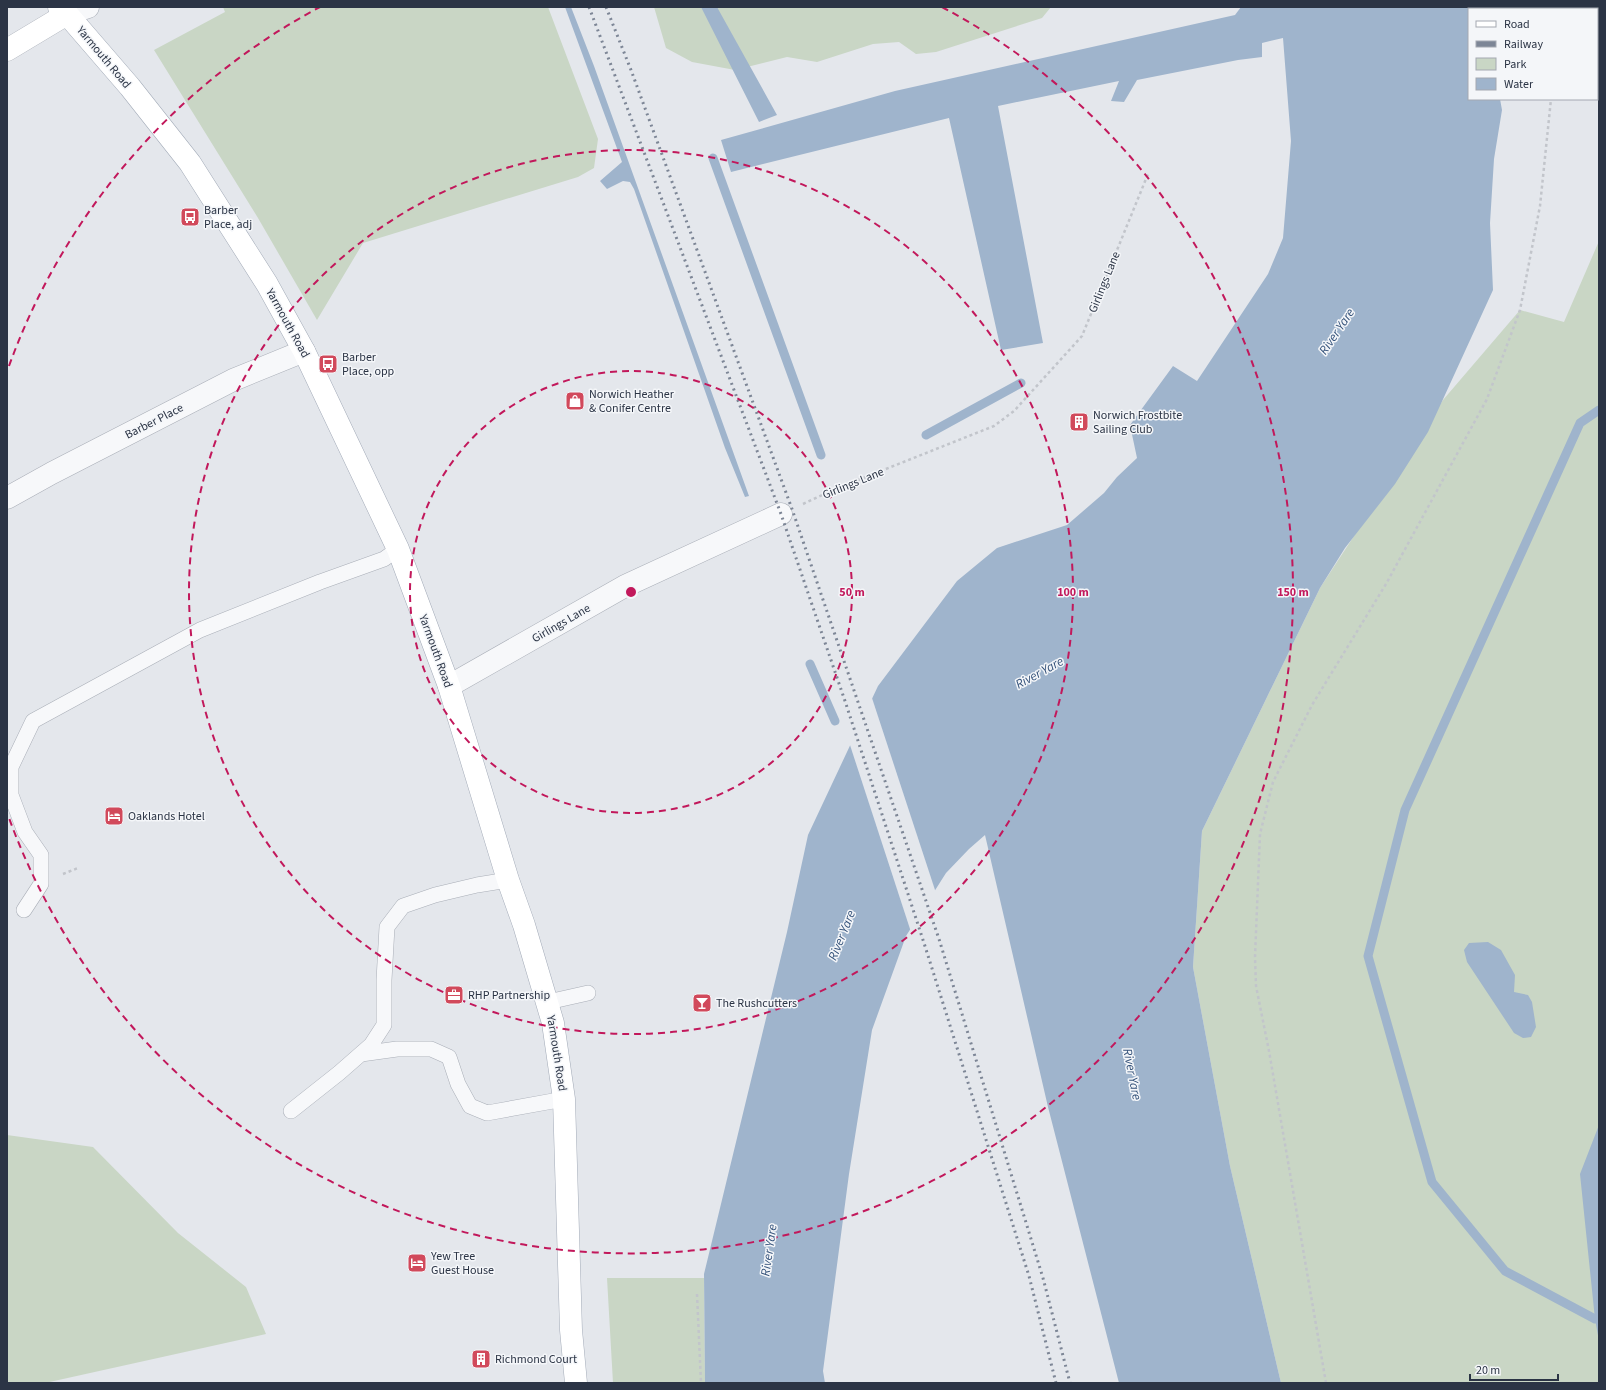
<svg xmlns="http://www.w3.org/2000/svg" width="1606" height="1390" viewBox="0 0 1606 1390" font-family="'Source Sans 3',sans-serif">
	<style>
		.green { fill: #c9d6c5 }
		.water { fill: #9fb4cc }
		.pier { fill: #e4e7ec }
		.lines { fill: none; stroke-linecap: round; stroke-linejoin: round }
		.stream { stroke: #9fb4cc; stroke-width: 9 }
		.lane-casing { stroke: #a9aeb7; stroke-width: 16 }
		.street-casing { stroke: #a9aeb7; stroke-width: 23 }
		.secondary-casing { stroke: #a9aeb7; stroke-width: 23 }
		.primary-casing { stroke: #a3abb8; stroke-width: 23 }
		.path { stroke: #c2c5cb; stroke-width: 2.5; stroke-dasharray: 3 3; stroke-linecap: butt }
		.lane { stroke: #f7f8fa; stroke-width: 15 }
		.street { stroke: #f7f8fa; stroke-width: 22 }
		.secondary { stroke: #fff; stroke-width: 22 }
		.primary { stroke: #fff; stroke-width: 22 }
		.rail { stroke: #7d8696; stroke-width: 3; stroke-dasharray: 2 4; stroke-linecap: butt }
		.ring { fill: none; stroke: #c2185b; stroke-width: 2; stroke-dasharray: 7 5 }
		.labels { text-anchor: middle; stroke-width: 3; stroke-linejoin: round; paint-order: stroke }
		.street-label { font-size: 12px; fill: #2b3445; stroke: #f4f6f9 }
		.poi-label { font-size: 12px; fill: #2b3445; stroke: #f4f6f9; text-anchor: start }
		.water-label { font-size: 13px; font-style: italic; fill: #34527a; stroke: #f4f6f9 }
		.centre { fill: #c2185b; stroke: #f4f6f9; stroke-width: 2 }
		.ring-label { font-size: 12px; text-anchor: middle; font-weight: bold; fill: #c2185b; stroke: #f4f6f9; stroke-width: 3; stroke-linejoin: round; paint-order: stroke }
	</style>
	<rect width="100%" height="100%" fill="#e4e7ec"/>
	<path class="green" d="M223 7H548L598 139 594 168 578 177 363 243 317 320 258 218 154 50 225 12Z
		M654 7H1051L1042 18 936 52 916 54 899 42 873 44 817 62 787 57 735 70 692 62 666 48Z
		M1599 241V1383H1281L1230 1166 1193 967 1202 831 1320 588 1443 400 1520 310 1564 322Z
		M7 1135 93 1147 178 1233 246 1287 266 1334 45 1383H7Z
		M607 1278H704L705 1383H613Z"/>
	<path class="water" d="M565 7H571L594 66 749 496 745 497 725 448 634 189 630 182 623 181 607 189 600 181 622 162Z
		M701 7H717L777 115 759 122Z
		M1241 7H1485L1486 9H1469V99H1500L1502 110 1494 159 1490 223 1493 290 1428 432 1395 484 1345 548 1320 588 1202 831 1193 967 1230 1166 1281 1383H1119L1048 1107 985 835 969 849 946 873 906 936 872 1030 849 1174 823 1371 825 1383H705L704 1274 787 932 808 835 878 686 957 581 997 548 1067 525 1104 493 1117 477 1137 458 1130 425 1173 366 1197 381 1268 274 1283 238 1291 141 1283 38 1262 43V57L1238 60 1137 80 1124 102 1111 101 1119 81 998 106 1043 343 1001 350 949 118 731 172 721 140 895 91 1235 15Z
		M1488 942 1501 950 1515 975 1514 992 1528 995 1532 1002 1536 1027 1531 1037 1523 1038 1514 1033 1467 962 1464 950 1469 943Z
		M1599 1125V1341L1595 1319 1580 1174Z"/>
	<path class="pier" d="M871 695 936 893 911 932 849 742Z"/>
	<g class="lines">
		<path class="stream" d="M713 158 821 455
			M926 435 1021 383
			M810 664 835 721
			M1595 1319 1505 1271 1432 1182 1368 956 1405 810 1580 423 1599 410"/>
		<defs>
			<path id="lane" d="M24 910 41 884V855L25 832 11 795V767L33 721 200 630 320 582 384 559 398 549
				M548 1002 588 993
				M361 1054 397 1049H431L449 1057 458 1084 470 1106 487 1113 564 1099
				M291 1111 339 1073 371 1045 384 1025V980L387 927 403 906 435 895 477 885 508 880"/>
			<path id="street" d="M67 14 88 7
				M7 498 52 473 233 380 304 351
				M449 686 625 586 781 514"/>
			<path id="secondary" d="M7 50 67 14"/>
			<path id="primary" d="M59 7 67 14 130 87 190 163 267 284 304 351 398 549 449 686 508 880 524 925 553 1023 564 1099 571 1330 576 1383"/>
		</defs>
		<use href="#lane" class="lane-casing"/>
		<use href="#street" class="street-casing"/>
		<use href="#secondary" class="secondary-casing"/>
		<use href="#primary" class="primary-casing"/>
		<path class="path" d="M1545 7V9
			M803 504 833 490 994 426 1014 411 1082 336 1148 174
			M63 874 78 868
			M697 1294 701 1383
			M1326 1383 1269 1051 1256 986 1255 957 1260 834 1273 782 1312 705 1386 584 1487 399 1520 310 1540 206 1551 99"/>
		<use href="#lane" class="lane"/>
		<use href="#street" class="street"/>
		<use href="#secondary" class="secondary"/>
		<use href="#primary" class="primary"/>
		<path class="rail" d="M589 7 781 514 845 701 924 943 1029 1276 1056 1383
			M606 7 631 70 792 509 939 939 1043 1278 1070 1383"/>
	</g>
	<g class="ring">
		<circle cx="631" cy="592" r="221"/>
		<circle cx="631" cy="592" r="442"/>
		<path d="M9 366A662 662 0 0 1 320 7M942 7A662 662 0 1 1 9 818"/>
	</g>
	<defs>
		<symbol id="bus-square" viewBox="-11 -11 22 22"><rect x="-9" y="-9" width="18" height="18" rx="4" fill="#d1495b" stroke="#f4f6f9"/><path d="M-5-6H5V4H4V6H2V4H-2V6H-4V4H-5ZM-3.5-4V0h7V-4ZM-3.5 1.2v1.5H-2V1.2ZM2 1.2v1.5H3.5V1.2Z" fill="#fff"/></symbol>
		<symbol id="shop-square" viewBox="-11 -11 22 22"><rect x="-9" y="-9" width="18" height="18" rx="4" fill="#d1495b" stroke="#f4f6f9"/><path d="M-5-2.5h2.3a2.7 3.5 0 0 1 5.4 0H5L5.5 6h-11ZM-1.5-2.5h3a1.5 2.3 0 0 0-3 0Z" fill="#fff"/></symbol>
		<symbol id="building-square" viewBox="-11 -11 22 22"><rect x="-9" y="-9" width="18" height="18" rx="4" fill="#d1495b" stroke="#f4f6f9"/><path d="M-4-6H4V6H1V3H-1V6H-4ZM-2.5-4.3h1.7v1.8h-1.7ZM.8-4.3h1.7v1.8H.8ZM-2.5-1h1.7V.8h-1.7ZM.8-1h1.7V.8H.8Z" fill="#fff"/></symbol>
		<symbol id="hotel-square" viewBox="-11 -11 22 22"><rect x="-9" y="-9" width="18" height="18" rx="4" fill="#d1495b" stroke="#f4f6f9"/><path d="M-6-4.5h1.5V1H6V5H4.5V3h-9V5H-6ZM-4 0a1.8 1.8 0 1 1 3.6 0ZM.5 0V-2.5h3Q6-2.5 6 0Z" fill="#fff"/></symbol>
		<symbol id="office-square" viewBox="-11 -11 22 22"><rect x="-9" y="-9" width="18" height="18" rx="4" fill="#d1495b" stroke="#f4f6f9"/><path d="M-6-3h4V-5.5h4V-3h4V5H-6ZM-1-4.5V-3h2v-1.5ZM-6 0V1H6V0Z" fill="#fff"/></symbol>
		<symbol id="bar-square" viewBox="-11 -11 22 22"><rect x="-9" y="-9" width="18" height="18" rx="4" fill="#d1495b" stroke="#f4f6f9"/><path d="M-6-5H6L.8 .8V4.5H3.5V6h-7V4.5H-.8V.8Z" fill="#fff"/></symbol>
	</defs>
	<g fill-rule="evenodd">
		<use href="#bus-square" x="179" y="206" width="22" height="22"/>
		<use href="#bus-square" x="317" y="353" width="22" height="22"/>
		<use href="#shop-square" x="564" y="390" width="22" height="22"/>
		<use href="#building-square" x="1068" y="411" width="22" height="22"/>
		<use href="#hotel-square" x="103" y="805" width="22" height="22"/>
		<use href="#office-square" x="443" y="984" width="22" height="22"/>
		<use href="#bar-square" x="691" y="992" width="22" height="22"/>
		<use href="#hotel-square" x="406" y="1252" width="22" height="22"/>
		<use href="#building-square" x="470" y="1348" width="22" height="22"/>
	</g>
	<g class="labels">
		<g class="street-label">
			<text transform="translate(104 57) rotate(50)" y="4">Yarmouth Road</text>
			<text transform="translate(1104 282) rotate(-68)" y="4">Girlings Lane</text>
			<text transform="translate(288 323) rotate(61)" y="4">Yarmouth Road</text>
			<text transform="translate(154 421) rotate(-27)" y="4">Barber Place</text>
			<text transform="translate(853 483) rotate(-22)" y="4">Girlings Lane</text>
			<text transform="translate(561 623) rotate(-30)" y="4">Girlings Lane</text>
			<text transform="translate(436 651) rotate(70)" y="4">Yarmouth Road</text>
			<text transform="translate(557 1053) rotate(81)" y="4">Yarmouth Road</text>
		</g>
		<g class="poi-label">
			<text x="204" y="214">Barber<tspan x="204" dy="14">Place, adj</tspan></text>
			<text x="342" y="361">Barber<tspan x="342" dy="14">Place, opp</tspan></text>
			<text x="589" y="398">Norwich Heather<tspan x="589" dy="14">&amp; Conifer Centre</tspan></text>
			<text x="1093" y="419">Norwich Frostbite<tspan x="1093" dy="14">Sailing Club</tspan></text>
			<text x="128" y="820">Oaklands Hotel</text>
			<text x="468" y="999">RHP Partnership</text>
			<text x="716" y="1007">The Rushcutters</text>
			<text x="431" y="1260">Yew Tree<tspan x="431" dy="14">Guest House</tspan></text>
			<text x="495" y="1363">Richmond Court</text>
		</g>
		<g class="water-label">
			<text transform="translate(1336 331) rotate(-56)" y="5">River Yare</text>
			<text transform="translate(1039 672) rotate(-29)" y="5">River Yare</text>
			<text transform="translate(841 935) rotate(-68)" y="5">River Yare</text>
			<text transform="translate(1133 1074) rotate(79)" y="5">River Yare</text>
			<text transform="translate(768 1250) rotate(-82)" y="5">River Yare</text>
		</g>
	</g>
	<circle cx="631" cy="592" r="6" class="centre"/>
	<g class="ring-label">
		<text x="852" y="596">50 m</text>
		<text x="1073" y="596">100 m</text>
		<text x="1293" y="596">150 m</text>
	</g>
	<rect width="1606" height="1390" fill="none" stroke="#2b3445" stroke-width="16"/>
	<rect x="1468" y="8" width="130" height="92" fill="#f4f6f9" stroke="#a4a8b1"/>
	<rect x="1476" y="21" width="20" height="6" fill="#ffffff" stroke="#a4a8b1"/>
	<text x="1504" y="28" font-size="12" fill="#2b3445">Road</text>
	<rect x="1476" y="41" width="20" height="6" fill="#7d8696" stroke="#a4a8b1"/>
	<text x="1504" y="48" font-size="12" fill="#2b3445">Railway</text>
	<rect x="1476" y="58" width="20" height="12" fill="#c9d6c5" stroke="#a4a8b1"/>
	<text x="1504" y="68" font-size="12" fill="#2b3445">Park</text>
	<rect x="1476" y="78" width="20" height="12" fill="#9fb4cc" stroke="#a4a8b1"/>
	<text x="1504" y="88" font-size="12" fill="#2b3445">Water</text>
	<path d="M1470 1374v6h88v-6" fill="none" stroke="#2b3445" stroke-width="2"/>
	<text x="1476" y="1374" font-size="12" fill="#2b3445" stroke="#f4f6f9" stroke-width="3" paint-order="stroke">20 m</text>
</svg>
